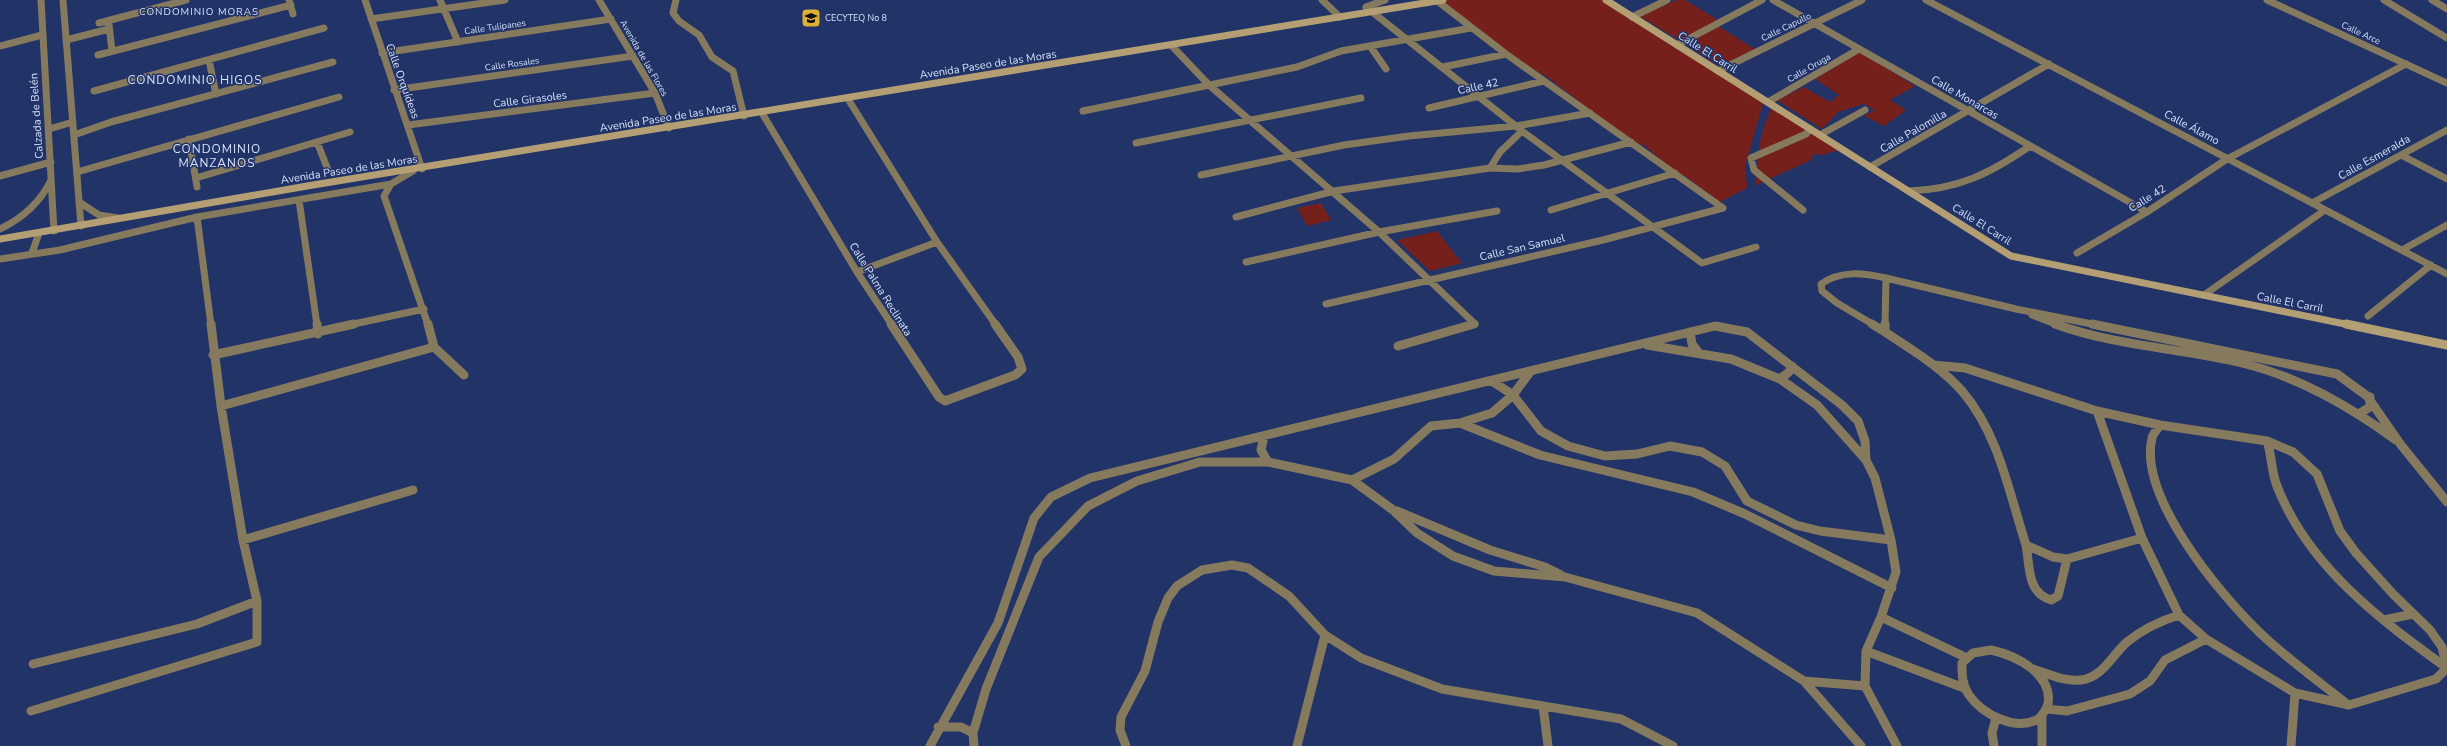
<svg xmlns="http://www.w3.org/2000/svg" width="2447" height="746" viewBox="0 0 2447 746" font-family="'Nunito Sans',sans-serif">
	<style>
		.green { fill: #76201c }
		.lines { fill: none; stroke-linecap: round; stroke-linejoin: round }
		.minor-far1 { stroke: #867a5e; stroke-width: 7 }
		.minor { stroke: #867a5e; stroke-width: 9 }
		.tertiary { stroke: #867a5e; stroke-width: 7 }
		.secondary-far1 { stroke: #b39f73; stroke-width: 7 }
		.secondary { stroke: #b39f73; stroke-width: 9 }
		.labels { text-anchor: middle; stroke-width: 3; stroke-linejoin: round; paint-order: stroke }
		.far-poi-label { font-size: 9px; fill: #d5e0fa; stroke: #213367; text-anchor: start }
		.far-street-label { font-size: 9px; fill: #d5e0fa; stroke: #213367 }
		.far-neighbourhood-label { font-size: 10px; letter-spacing: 1px; fill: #d5e0fa; stroke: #213367 }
		.street-label { font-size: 11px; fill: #d5e0fa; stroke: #213367 }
		.neighbourhood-label { font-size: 12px; letter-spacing: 1px; fill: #d5e0fa; stroke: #213367 }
	</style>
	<rect width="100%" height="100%" fill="#213367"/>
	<path class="green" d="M1444 0H1604L1764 100 1745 166 1747 188 1720 202 1685 176 1674 172 1644 145 1632 142 1547 77 1529 67 1438 1Z
		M1677 0H1685L1718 20 1679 40 1639 16Z
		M1718 26 1755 49 1720 66 1685 44Z
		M1860 52 1915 86 1890 100 1906 110 1884 126 1864 116 1875 110 1864 104 1838 112 1822 129 1777 100 1804 87 1830 102 1839 95 1815 79Z
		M1772 107 1839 150 1822 155 1814 154 1811 160 1756 185C1757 157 1759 133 1772 107Z
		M1321 203 1331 220 1307 226 1297 208Z
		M1437 231 1462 263 1430 271 1397 240Z"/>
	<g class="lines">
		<path class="minor-far1" d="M289 0 293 14
			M365 0 422 169
			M440 0 458 42
			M599 0 655 93 669 128
			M676 0 673 13 679 21 699 35 712 57 733 71 744 116
			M1322 0 1340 17
			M1436 0 1506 54 1723 208
			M1773 0 2147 212
			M1926 0 2447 274
			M2384 0 2447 38
			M2432 0 2447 9
			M1366 7 1522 131 1702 263 1756 247
			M1366 7 1385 0
			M1632 17 1667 0
			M371 19 505 0
			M99 23 186 0
			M109 25 112 51
			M66 40 109 29
			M1171 45 1209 85 1379 232 1475 324 1470 325
			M1677 45 1762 0
			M0 46 42 35
			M1370 46 1386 69
			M382 53 611 19
			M98 55 291 5
			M209 60 216 94
			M1443 67 1506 54
			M1718 71 1862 0
			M394 90 633 56
			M94 91 324 28
			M848 99 937 242 996 325
			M1768 102 1859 49
			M1429 108 1544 81
			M1083 111 1297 67 1341 51 1471 28
			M762 113 857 272 892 325
			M408 125 655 93
			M74 135 111 122 333 62
			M1820 135 1865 110
			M189 139 197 187
			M317 142 328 170
			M1136 143 1361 98
			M2401 155 2447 179
			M1870 167 2049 64
			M1490 168 1500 152 1522 131
			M413 171 391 184 384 196 428 325
			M77 172 339 97
			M1201 175 1344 145 1409 136 1516 126 1590 113
			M0 176 51 162
			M196 178 350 132
			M1909 191C1959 189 1989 174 2030 146
			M299 200 317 325
			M2312 203 2447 130
			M1551 210 1675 173
			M1803 210 1754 170 1751 158 1806 134 1810 129
			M197 217 211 325
			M1236 217 1334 191 1490 168 1518 169 1544 165 1631 142
			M2402 250 2447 225
			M32 253 39 233
			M2077 253 2147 212 2227 159 2406 64
			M0 259 60 250 197 217 391 184
			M1246 262 1379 232 1497 211
			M857 272 937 242
			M2204 295 2325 210
			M1326 304 1603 240 1723 208
			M2032 315 2058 325
			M2368 316 2431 265
			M349 325 424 309
			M1874 325 1837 303 1822 291 1821 284C1841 270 1863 273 1886 278
			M1885 325 1886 278 2016 309 2097 325"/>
		<path class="minor" d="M317 324 318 334
			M428 324 434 347 464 375
			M891 324 939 397 945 401 1015 375 1022 369 1018 357 995 324
			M1872 324 1885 332
			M1885 324V332C1912 350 1941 367 1962 391 1999 434 2009 493 2026 545L2053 557 2067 559 2142 538
			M2055 324C2115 346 2180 348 2242 363 2299 377 2349 406 2396 440
			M2092 324 2337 374 2367 396 2401 445 2447 502
			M1690 332 1692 344 1699 353
			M1647 345 1731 359 1780 379 1817 405 1866 460 1875 478 1891 540 1896 572 1881 617 1866 651 1865 686 1897 746
			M1398 346 1474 324
			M213 355 354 324
			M1933 365 1965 368 2097 411 2160 425 2267 441 2293 452 2317 474 2340 531 2356 553 2393 594 2430 630 2442 647 2447 668
			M1780 379 1789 372 1792 366
			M1492 381 1513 395 1541 431 1568 446 1605 456 1637 454 1670 446 1702 452 1725 466 1747 501 1796 525 1820 531 1891 540
			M221 406 434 347
			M2097 411 2142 538 2179 615 2206 639 2295 693 2349 705 2436 679 2447 668
			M2360 413 2370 407V397
			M1460 423 1540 455 1693 492 1745 514 1892 588
			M2160 425C2158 429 2153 433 2152 438 2138 496 2219 593 2258 631 2286 658 2317 680 2347 704
			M1264 436 1261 450 1268 462
			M2267 441C2272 456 2271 471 2277 486 2308 566 2379 619 2447 668
			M1352 480 1394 459 1431 426 1460 423 1492 413 1513 395 1530 372
			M1397 511 1490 550 1545 567 1561 575
			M243 540 413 490
			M2026 545C2030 567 2027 593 2051 600L2058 596 2067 559
			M1881 617 1967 658
			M2384 620 2413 614
			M1991 650C2014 655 2053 673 2048 704 2047 708 2042 716 2038 719 2016 732 1982 714 1969 695 1962 685 1962 675 1962 663L1973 653Z
			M1866 651 1964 688
			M33 664 197 624 257 601
			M2033 669C2048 674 2065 682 2081 680 2103 677 2112 655 2127 642 2143 629 2160 621 2179 615
			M1804 681 1865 686
			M1543 706 1548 746
			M2046 709 2067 711 2130 694 2150 681 2165 660 2206 639
			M31 711 257 642V601L243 540 221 406 211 324
			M2042 716V746
			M938 727H961L973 733
			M930 746 998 623 1034 518 1051 497 1090 478 1715 326 1747 332 1842 405 1858 421 1865 441 1866 460
			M974 746 973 733 986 689 1039 557 1088 506 1137 481 1200 462H1268L1352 480 1393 510 1417 533 1453 556 1494 571 1565 577 1697 613 1804 681 1861 746
			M1126 746 1120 730 1121 717 1145 671 1158 622 1168 598 1177 586 1202 570 1232 565 1248 568 1289 596 1325 635 1361 658 1442 689 1621 719 1673 746
			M1297 746 1325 635
			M1994 746 1992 733 1996 718
			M2291 746 2295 693"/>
		<path class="tertiary" d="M41 0 54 231
			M63 0 81 226
			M2267 0 2447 83
			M49 129 73 122
			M79 202 99 215 118 218
			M0 229C23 218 40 203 51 180"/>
		<path class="secondary-far1" d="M1606 0 2011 256 2350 325
			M0 239 313 185 1443 0"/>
		<path class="secondary" d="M2346 324 2447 345"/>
	</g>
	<defs>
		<symbol id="school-square" viewBox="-11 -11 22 22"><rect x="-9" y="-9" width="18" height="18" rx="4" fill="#dfb034" stroke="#213367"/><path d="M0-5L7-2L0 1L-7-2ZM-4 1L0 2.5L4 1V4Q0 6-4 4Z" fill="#111"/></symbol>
	</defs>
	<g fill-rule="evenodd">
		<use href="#school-square" x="800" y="7" width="22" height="22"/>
	</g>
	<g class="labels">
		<g class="far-poi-label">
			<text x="825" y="21">CECYTEQ No 8</text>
		</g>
		<g class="far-street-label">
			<text transform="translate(495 27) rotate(-8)" y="3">Calle Tulipanes</text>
			<text transform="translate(1786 27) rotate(-26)" y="3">Calle Capullo</text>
			<text transform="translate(2361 33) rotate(25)" y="3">Calle Arce</text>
			<text transform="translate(644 58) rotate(60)" y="3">Avenida de las Flores</text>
			<text transform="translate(512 64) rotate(-8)" y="3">Calle Rosales</text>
			<text transform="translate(1809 68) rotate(-30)" y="3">Calle Oruga</text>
		</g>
		<g class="far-neighbourhood-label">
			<text x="199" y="15">CONDOMINIO MORAS</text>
		</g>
		<g class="street-label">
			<text transform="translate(1708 52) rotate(32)" y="4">Calle El Carril</text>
			<text transform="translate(988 64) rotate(-9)" y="4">Avenida Paseo de las Moras</text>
			<text transform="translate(403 81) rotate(70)" y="4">Calle Orquídeas</text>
			<text transform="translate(1478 86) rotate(-12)" y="4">Calle 42</text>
			<text transform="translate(1965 97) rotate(30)" y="4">Calle Monarcas</text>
			<text transform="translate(530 99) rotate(-7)" y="4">Calle Girasoles</text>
			<text transform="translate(36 116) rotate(-94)" y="4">Calzada de Belén</text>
			<text transform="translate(668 117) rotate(-9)" y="4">Avenida Paseo de las Moras</text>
			<text transform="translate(2192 127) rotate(28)" y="4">Calle Álamo</text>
			<text transform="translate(1913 131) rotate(-30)" y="4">Calle Palomilla</text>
			<text transform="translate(2374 157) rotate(-29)" y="4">Calle Esmeralda</text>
			<text transform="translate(349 169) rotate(-9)" y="4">Avenida Paseo de las Moras</text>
			<text transform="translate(2147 198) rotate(-32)" y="4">Calle 42</text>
			<text transform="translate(1982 224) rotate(32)" y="4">Calle El Carril</text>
			<text transform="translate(1522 247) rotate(-13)" y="4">Calle San Samuel</text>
			<text transform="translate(881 289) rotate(58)" y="4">Calle Palma Reclinata</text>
			<text transform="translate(2290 302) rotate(11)" y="4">Calle El Carril</text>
		</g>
		<g class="neighbourhood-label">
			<text x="195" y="84">CONDOMINIO HIGOS</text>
			<text x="217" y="153">CONDOMINIO<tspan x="217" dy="14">MANZANOS</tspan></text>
		</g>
	</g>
</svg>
